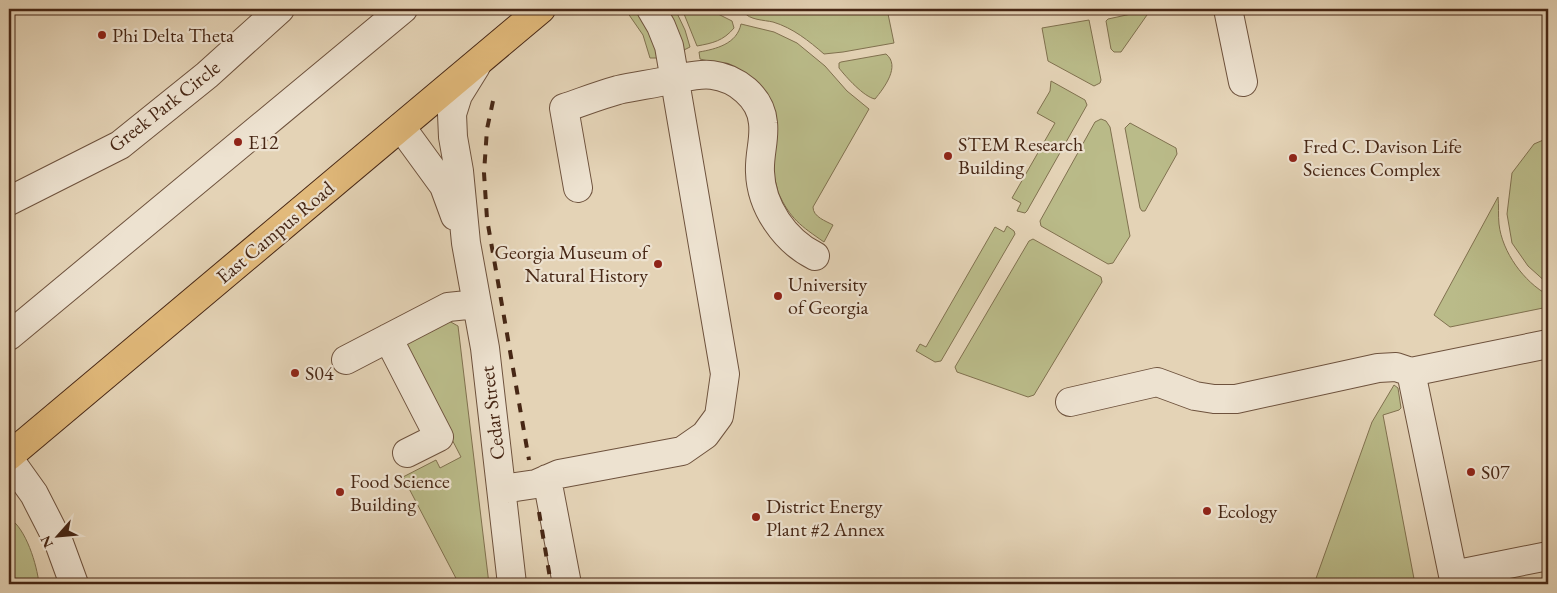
<svg xmlns="http://www.w3.org/2000/svg" width="1557" height="593" viewBox="0 0 1557 593" font-family="'EB Garamond',serif">
	<style>
		.green { fill: #babb89; stroke: #80714f }
		.lines { fill: none; stroke-linecap: round; stroke-linejoin: round }
		.minor-casing { stroke: #6e523d; stroke-width: 30 }
		.major-casing { stroke: #472715; stroke-width: 30 }
		.minor { stroke: #ede2d0; stroke-width: 28 }
		.major { stroke: #e2ba7b; stroke-width: 28 }
		.rail { stroke: #472715; stroke-width: 4; stroke-dasharray: 9 9; stroke-linecap: butt }
		.poi-dot { fill: #8f2418; stroke: #ede2d0; stroke-width: 2 }
		.labels { text-anchor: middle; stroke-width: 4.5; stroke-linejoin: round; paint-order: stroke }
		.poi-label { font-size: 20px; fill: #472715; stroke: #ede2d0; text-anchor: start }
		.street-label { font-size: 20px; fill: #472715; stroke: #ede2d0 }
	</style>
	<rect width="100%" height="100%" fill="#e4d3b6"/>
	<filter id="stains"><feTurbulence type="fractalNoise" baseFrequency=".004" numOctaves="4"/><feColorMatrix values="0 0 0 0 .2 0 0 0 0 .09 0 0 0 0 .02 0 0 0 .5 -.17"/></filter>
	<radialGradient id="worn" r=".72"><stop offset=".6" stop-color="#630" stop-opacity="0"/><stop offset="1" stop-color="#630" stop-opacity=".3"/></radialGradient>
	<path class="green" d="M625 9H636C647 24 654 40 658 58H650L643 35Z
		M666 9H675L685 30 690 47 684 50Z
		M682 9H708L732 21 734 28C723 41 713 43 697 46Z
		M768 9H887L894 43 843 52 824 54C809 41 793 28 773 22 764 20 749 20 744 12Z
		M1145 11 1147 15 1121 52H1114L1111 49 1106 21 1108 19Z
		M1089 20 1101 80 1100 83 1094 86 1048 61 1042 28Z
		M741 24 774 32 797 43 825 66 847 91 869 109 813 207C813 217 826 221 833 225L824 242C801 226 790 219 778 192L751 78 737 68 700 59 699 52C716 49 737 44 741 24Z
		M886 54C901 66 884 88 875 99 864 97 846 77 839 68V63L841 62Z
		M1051 81 1085 100 1087 105 1027 211 1025 213 1017 211 1021 203 1012 198 1055 123 1037 113 1050 91Z
		M1101 119 1106 121 1110 127 1130 236 1113 263 1108 264 1041 226 1040 221 1095 122Z
		M1130 123 1176 148 1177 154 1145 211H1142L1140 208 1125 128Z
		M1548 138V284L1528 266 1512 243 1507 214 1512 173 1534 144Z
		M1498 197C1499 206 1498 215 1499 224 1502 252 1524 282 1548 295V307L1450 327 1434 315Z
		M1007 226 1014 231 1015 234 941 361 935 362 916 351 920 344 926 347 995 227 1004 232Z
		M1033 239 1101 277 1102 282 1034 395 1028 397 957 372 955 367 1029 241Z
		M449 321 458 326 489 584H459L403 477 436 460 440 468 461 457 407 352 406 341Z
		M1394 385 1398 388 1401 408 1399 410 1383 415 1415 584H1314L1372 422Z
		M9 518C26 528 37 565 39 584H9Z"/>
	<g class="lines">
		<defs>
			<path id="minor" d="M1228 9 1243 82
				M476 66 458 95 452 114 453 137 459 171 466 243 485 348 512 584
				M401 127 444 186 455 216
				M578 188 564 108C582 102 600 95 618 90 635 86 653 84 670 80 683 78 698 73 712 75 736 78 761 97 763 123 765 139 759 155 760 172 761 207 785 241 815 256
				M9 201 120 145 207 75 280 9
				M9 336 403 9
				M388 338 439 437 407 453
				M1548 344 1411 372 1453 575 1548 556
				M346 360 448 307 477 304
				M1070 402 1157 382 1195 396 1214 399H1236L1378 368 1396 367 1411 372
				M9 459 34 494 59 543 74 584
				M547 479 567 584
				M502 489 536 484 559 474 682 451 705 435 719 416 725 374 669 46 661 26 651 9"/>
			<path id="major" d="M9 456 541 9"/>
		</defs>
		<use href="#minor" class="minor-casing"/>
		<use href="#major" class="major-casing"/>
		<use href="#minor" class="minor"/>
		<use href="#major" class="major"/>
		<path class="rail" d="M493 101 487 129 484 173 487 219 529 460
			M539 512 551 584"/>
	</g>
	<g class="poi-dot">
		<circle cx="102" cy="35" r="5"/>
		<circle cx="238" cy="142" r="5"/>
		<circle cx="948" cy="156" r="5"/>
		<circle cx="1293" cy="158" r="5"/>
		<circle cx="658" cy="264" r="5"/>
		<circle cx="778" cy="296" r="5"/>
		<circle cx="295" cy="373" r="5"/>
		<circle cx="1471" cy="472" r="5"/>
		<circle cx="340" cy="492" r="5"/>
		<circle cx="1207" cy="511" r="5"/>
		<circle cx="756" cy="517" r="5"/>
	</g>
	<g class="labels">
		<g class="poi-label">
			<text x="112" y="42">Phi Delta Theta</text>
			<text x="248" y="149">E12</text>
			<text x="958" y="151">STEM Research<tspan x="958" dy="23">Building</tspan></text>
			<text x="1303" y="153">Fred C. Davison Life<tspan x="1303" dy="23">Sciences Complex</tspan></text>
			<text x="648" y="259" text-anchor="end">Georgia Museum of<tspan x="648" dy="23">Natural History</tspan></text>
			<text x="788" y="291">University<tspan x="788" dy="23">of Georgia</tspan></text>
			<text x="305" y="380">S04</text>
			<text x="1481" y="479">S07</text>
			<text x="350" y="488">Food Science<tspan x="350" dy="23">Building</tspan></text>
			<text x="766" y="513">District Energy<tspan x="766" dy="23">Plant #2 Annex</tspan></text>
			<text x="1217" y="518">Ecology</text>
		</g>
		<g class="street-label">
			<text transform="translate(164 106) rotate(-38)" y="7">Greek Park Circle</text>
			<text transform="translate(275 232) rotate(-40)" y="7">East Campus Road</text>
			<text transform="translate(492 413) rotate(-97)" y="7">Cedar Street</text>
		</g>
	</g>
	<rect width="1557" height="593" fill="none" stroke="#e4d3b6" stroke-width="30"/>
	<rect x="10" y="10" width="1537" height="573" fill="none" stroke="#472715" stroke-width="2.5"/>
	<rect x="15" y="15" width="1527" height="563" fill="none" stroke="#472715"/>
	<g transform="translate(58 536) rotate(243)" stroke="#ede2d0" stroke-width="4" paint-order="stroke">
	<path d="M0-4L9 19L0 12L-9 19Z" fill="#472715"/>
	<text y="-8" font-size="14" font-weight="bold" text-anchor="middle" fill="#472715">N</text>
	</g>
	<rect width="100%" height="100%" filter="url(#stains)"/>
	<rect width="100%" height="100%" fill="url(#worn)"/>
</svg>
